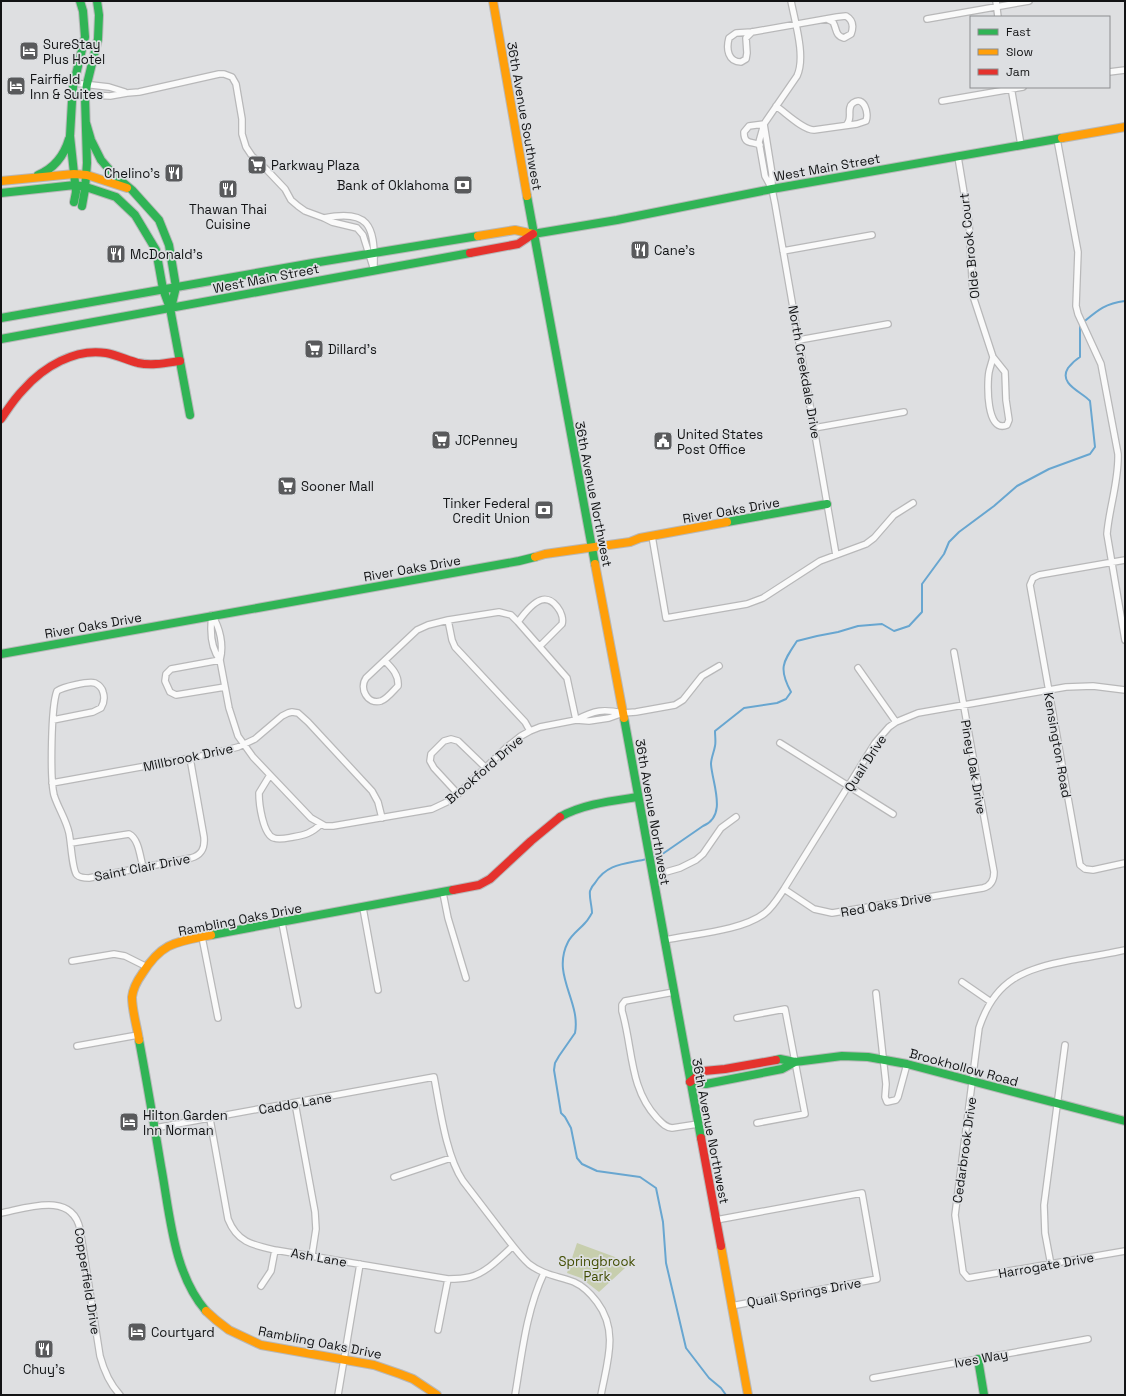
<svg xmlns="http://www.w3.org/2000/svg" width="1126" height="1396" viewBox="0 0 1126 1396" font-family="'Space Grotesk',sans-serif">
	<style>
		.green { fill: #c7cead }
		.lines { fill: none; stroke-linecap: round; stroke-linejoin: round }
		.stream { stroke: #68a6d0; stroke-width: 2 }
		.street-casing { stroke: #b8b8b9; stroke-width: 8 }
		.fast-casing { stroke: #b8b8b9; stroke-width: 10 }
		.slow-casing { stroke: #b8b8b9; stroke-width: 10 }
		.jam-casing { stroke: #b8b8b9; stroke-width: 10 }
		.street { stroke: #fafafa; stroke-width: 5.5 }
		.fast { stroke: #30b455; stroke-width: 8 }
		.slow { stroke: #ff9f0a; stroke-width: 8 }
		.jam { stroke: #e5322d; stroke-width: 8 }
		.labels { text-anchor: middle; stroke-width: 3.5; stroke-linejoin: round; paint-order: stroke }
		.poi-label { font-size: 13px; fill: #121314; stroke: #dddfe2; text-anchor: start }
		.street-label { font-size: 13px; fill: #121314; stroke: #dddfe2 }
		.park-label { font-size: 13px; fill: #424d02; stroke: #dddfe2 }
	</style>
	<rect width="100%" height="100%" fill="#dedfe1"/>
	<path class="green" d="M577 1243 615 1257 625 1268 599 1292 581 1278 567 1273Z"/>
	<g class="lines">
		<path class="stream" d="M651 858 661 855 703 826C728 816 712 783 711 764 711 758 714 752 715 746 716 742 715 736 715 731L744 708 777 703 786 699 791 692C778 668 783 662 797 641L817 636 838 632 858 626 882 624 894 631 909 626 922 612V584L944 554 949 542 959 532 994 506 1017 486 1049 469 1090 454 1095 447 1090 401C1082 392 1058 384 1068 368 1072 363 1075 360 1080 357V325C1097 311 1103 304 1125 301
			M647 859C626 864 607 863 595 883 593 885 591 888 590 891 589 898 592 906 592 913 590 916 588 920 585 923 580 929 572 934 568 942 551 975 581 1001 575 1033L559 1056 555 1063 554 1070 561 1113 565 1117 571 1128 577 1158 582 1164 597 1171 640 1177 656 1188 663 1222 666 1263 686 1348 709 1378 721 1388 726 1395"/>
		<defs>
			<path id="street" d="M996 1 998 17
				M927 19 1029 1
				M752 32 746 38 747 53 746 59 741 62C728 62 726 49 729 38L736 33 752 32 837 17 846 16C853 20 854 26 851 34L844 38C835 36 837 29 833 22L827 19
				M1109 72 1125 70
				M74 83 109 87 125 92
				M1011 87 1021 145
				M72 94 110 96 127 93 139 92 219 74H224L232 77 236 84 242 119V134L246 147 252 156 267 170 285 189 291 200 298 206 305 211 324 218 332 222 357 228 363 235 374 270
				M942 101 1023 87
				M776 106C786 113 803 130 814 130L857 124 866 121C869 113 864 95 853 103 846 108 853 118 847 124
				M764 124 772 174V189L775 204 836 555
				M1057 139 1078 252 1076 306 1078 314 1101 364 1118 454C1119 481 1109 508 1107 534L1125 640
				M760 145C751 141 744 145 744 132L749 126 764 124
				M958 157 969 223 973 296 993 357 1005 372 1006 400 1009 420 1007 425C986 434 987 383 989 372 990 367 992 362 993 357
				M772 189 765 176 759 142 764 124 797 76C806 57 795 22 791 1
				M324 218C368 209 375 225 374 265
				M783 251 872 235
				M799 340 888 324
				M814 428 904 412
				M652 536 666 618 747 604 763 598 820 561 866 544 874 538 894 515 913 503
				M1125 560 1039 575 1033 578 1030 585 1080 865 1085 869 1093 870 1125 863
				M212 615C220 628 224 645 220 660L229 708 238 736 253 757 311 818 325 826H333L432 809 449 801 458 794 507 747 521 736 530 731 540 727 576 720 589 721 609 718 623 713 636 712 675 705 683 700 702 676 719 666
				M212 615C210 630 210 647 220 660
				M448 620 452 640 455 647 525 722 530 731
				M518 622C523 615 532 603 541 600 553 596 565 614 562 624L540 646
				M220 660 171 669 166 674 165 681 170 692 176 695 225 687
				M385 661C392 668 399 675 398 686 393 691 387 699 381 701 367 705 359 688 366 678L417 630 428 625 448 620 499 612 511 615 518 622 567 678 576 720
				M858 668 896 722
				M53 720 93 712 101 708C104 703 105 698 103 692 102 688 99 685 95 683 88 681 63 687 57 691 51 706 50 779 54 795 58 808 66 819 69 833 71 841 72 870 77 875 80 878 85 878 89 878L191 858C202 855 205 848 204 837L190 758
				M576 720C595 710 603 709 623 713
				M780 743 893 814
				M270 775 259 793C259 804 263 835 274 838 280 840 287 838 293 837 305 835 312 833 321 824
				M52 783 207 755 238 747 255 739 282 716 288 713 292 712 298 713 308 722 372 791 378 802 382 818
				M458 794 434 768 430 761 431 754 444 741 451 739 458 741 486 768
				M71 843 129 834C139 839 140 857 143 867
				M652 876 680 868 696 860 703 854 721 828 736 817
				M784 889 814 909 832 913 983 888C991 886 994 880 994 872L954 652
				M443 893 448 918 466 978
				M363 908 378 990
				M282 923 298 1005
				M202 937 218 1018
				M665 940C693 934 742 931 765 913 773 907 778 898 784 889L875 743 889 727 896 722 918 713 1066 687 1093 686 1125 690
				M1125 950C1107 954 1089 957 1071 960 1024 969 995 979 979 1028L955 1215 963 1272 968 1278 1125 1251
				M72 961 114 954 125 956 147 967
				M962 982 991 1002
				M674 992 625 1001 622 1005V1011C633 1048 629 1088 657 1118 662 1123 665 1127 672 1128L698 1124
				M876 993 886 1084 885 1097 887 1102 896 1100 898 1097 907 1064
				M737 1018 785 1009 805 1114 757 1123
				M77 1046 138 1035
				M295 1103 315 1212 316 1229 312 1255
				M210 1119 228 1219C237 1242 252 1245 275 1250L448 1279C455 1279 462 1279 470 1277 486 1273 501 1257 513 1246
				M155 1128 434 1077C440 1108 446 1156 463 1181 476 1198 489 1215 502 1232 510 1242 519 1255 529 1264 543 1275 558 1276 574 1282 583 1286 591 1294 597 1302 619 1331 607 1362 601 1395
				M394 1177 451 1158
				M1 1213C27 1208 72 1191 80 1229L100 1356C104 1371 109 1383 120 1395
				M716 1220 862 1193 877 1279 731 1306
				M1051 1265 1045 1233 1044 1205 1065 1045
				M261 1286 271 1271 275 1250
				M438 1330 448 1279
				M873 1378 1088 1339
				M338 1395 360 1264
				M515 1395C522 1354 526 1311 544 1273"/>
			<path id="fast" d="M86 123 91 140 101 160 114 175 132 190 159 220 169 245 176 287 171 308
				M38 175C55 168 64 156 69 139
				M1 193 75 185 86 187 116 197 135 215 156 250 163 289 170 308 190 415
				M527 196 595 564
				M74 202 76 192 70 136 72 101 73 87 85 37 83 11 80 1
				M82 206 85 189 87 163 85 97 87 84 98 39 99 15 97 1
				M533 234 617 220 772 189 1062 138
				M1 318 313 263 478 236
				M1 339 470 253
				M727 522 827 504
				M1 654 519 561 535 557
				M624 718 701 1138
				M560 817C583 804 612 801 638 797
				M211 935 453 890
				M139 1040C147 1082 154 1124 161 1166 170 1214 173 1273 206 1311
				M776 1060 780 1059 795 1062 842 1056 868 1057 907 1064 1125 1121
				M690 1082 706 1084 782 1069 795 1062
				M978 1359 984 1395"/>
			<path id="slow" d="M493 1 527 196
				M1062 138 1125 127
				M1 181 74 174 87 175 127 188
				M478 236 515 230 533 234
				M535 557 545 554 630 542 640 538 727 522
				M595 564 624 718
				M139 1040C137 1026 132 1011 132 997 133 989 137 981 142 974 162 942 176 942 211 935
				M721 1246 748 1395
				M206 1311 216 1320 229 1330 261 1345 374 1365 400 1374 413 1379 437 1395"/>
			<path id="jam" d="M470 253 518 244 533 234
				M1 419C8 409 14 399 23 390 43 367 75 348 106 353 117 355 127 360 138 363 152 366 166 363 180 361
				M453 890 479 885 490 879 531 841 560 817
				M690 1082 704 1071 725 1069 776 1060
				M701 1138 721 1246"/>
		</defs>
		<use href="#street" class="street-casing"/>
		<use href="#fast" class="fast-casing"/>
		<use href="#slow" class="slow-casing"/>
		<use href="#jam" class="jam-casing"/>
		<use href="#street" class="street"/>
		<use href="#fast" class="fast"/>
		<use href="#slow" class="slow"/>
		<use href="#jam" class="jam"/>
	</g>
	<defs>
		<symbol id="hotel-square" viewBox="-11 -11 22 22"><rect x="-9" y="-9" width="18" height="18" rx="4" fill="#595a5c" stroke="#dddfe2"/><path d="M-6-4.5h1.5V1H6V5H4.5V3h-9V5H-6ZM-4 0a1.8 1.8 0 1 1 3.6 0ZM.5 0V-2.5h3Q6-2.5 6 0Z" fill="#fff"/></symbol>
		<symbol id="supermarket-square" viewBox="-11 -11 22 22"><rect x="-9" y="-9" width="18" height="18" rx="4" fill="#595a5c" stroke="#dddfe2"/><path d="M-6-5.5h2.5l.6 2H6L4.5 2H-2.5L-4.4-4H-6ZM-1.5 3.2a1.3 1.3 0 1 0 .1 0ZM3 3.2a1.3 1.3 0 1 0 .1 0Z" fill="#fff"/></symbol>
		<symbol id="restaurant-square" viewBox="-11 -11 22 22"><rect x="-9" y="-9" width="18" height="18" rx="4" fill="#595a5c" stroke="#dddfe2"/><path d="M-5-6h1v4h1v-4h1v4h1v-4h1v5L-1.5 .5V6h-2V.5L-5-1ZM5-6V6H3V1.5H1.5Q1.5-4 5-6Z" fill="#fff"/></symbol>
		<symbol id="bank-square" viewBox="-11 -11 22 22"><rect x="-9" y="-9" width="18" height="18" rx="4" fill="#595a5c" stroke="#dddfe2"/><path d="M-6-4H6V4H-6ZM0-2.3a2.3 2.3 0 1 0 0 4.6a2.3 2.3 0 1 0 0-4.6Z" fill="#fff"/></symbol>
		<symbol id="civic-square" viewBox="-11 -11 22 22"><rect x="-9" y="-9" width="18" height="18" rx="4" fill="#595a5c" stroke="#dddfe2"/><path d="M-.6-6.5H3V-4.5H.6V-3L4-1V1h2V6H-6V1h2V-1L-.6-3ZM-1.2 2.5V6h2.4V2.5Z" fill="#fff"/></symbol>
	</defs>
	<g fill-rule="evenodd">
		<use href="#hotel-square" x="18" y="40" width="22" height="22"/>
		<use href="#hotel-square" x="5" y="75" width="22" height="22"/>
		<use href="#supermarket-square" x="246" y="154" width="22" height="22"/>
		<use href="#restaurant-square" x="163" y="162" width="22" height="22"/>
		<use href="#bank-square" x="452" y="174" width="22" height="22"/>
		<use href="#restaurant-square" x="217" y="178" width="22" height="22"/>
		<use href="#restaurant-square" x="629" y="239" width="22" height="22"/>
		<use href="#restaurant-square" x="105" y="243" width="22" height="22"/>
		<use href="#supermarket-square" x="303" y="338" width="22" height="22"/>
		<use href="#supermarket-square" x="430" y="429" width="22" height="22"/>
		<use href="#civic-square" x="652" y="430" width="22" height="22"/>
		<use href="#supermarket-square" x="276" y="475" width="22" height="22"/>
		<use href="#bank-square" x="533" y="499" width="22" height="22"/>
		<use href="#hotel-square" x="118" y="1111" width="22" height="22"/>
		<use href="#hotel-square" x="126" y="1321" width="22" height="22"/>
		<use href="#restaurant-square" x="33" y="1338" width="22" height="22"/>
	</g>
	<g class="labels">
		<g class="poi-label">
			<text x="43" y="49">SureStay<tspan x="43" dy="15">Plus Hotel</tspan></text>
			<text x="30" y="84">Fairfield<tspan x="30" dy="15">Inn &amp; Suites</tspan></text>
			<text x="271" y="170">Parkway Plaza</text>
			<text x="160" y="178" text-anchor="end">Chelino's</text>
			<text x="449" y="190" text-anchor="end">Bank of Oklahoma</text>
			<text x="228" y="214" text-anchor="middle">Thawan Thai<tspan x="228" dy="15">Cuisine</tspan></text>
			<text x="654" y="255">Cane's</text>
			<text x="130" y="259">McDonald's</text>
			<text x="328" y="354">Dillard's</text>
			<text x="677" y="439">United States<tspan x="677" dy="15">Post Office</tspan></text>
			<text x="455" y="445">JCPenney</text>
			<text x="301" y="491">Sooner Mall</text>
			<text x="530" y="508" text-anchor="end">Tinker Federal<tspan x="530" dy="15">Credit Union</tspan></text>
			<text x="143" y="1120">Hilton Garden<tspan x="143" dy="15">Inn Norman</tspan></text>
			<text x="151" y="1337">Courtyard</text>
			<text x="44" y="1374" text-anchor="middle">Chuy's</text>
		</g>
		<g class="street-label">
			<text transform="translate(525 116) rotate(80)" y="5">36th Avenue Southwest</text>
			<text transform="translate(827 167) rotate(-10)" y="5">West Main Street</text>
			<text transform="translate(969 246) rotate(-96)" y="5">Olde Brook Court</text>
			<text transform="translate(266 278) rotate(-11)" y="5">West Main Street</text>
			<text transform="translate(805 372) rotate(80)" y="5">North Creekdale Drive</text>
			<text transform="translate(594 494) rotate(79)" y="5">36th Avenue Northwest</text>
			<text transform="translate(731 510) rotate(-10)" y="5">River Oaks Drive</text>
			<text transform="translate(412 568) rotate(-10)" y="5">River Oaks Drive</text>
			<text transform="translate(93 625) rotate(-10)" y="5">River Oaks Drive</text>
			<text transform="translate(1058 745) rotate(80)" y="5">Kensington Road</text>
			<text transform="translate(188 757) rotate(-12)" y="5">Millbrook Drive</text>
			<text transform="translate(865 763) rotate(-57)" y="5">Quail Drive</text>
			<text transform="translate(974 767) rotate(80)" y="5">Piney Oak Drive</text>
			<text transform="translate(484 769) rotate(-41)" y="5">Brookford Drive</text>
			<text transform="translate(653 812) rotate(80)" y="5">36th Avenue Northwest</text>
			<text transform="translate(142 867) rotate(-11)" y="5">Saint Clair Drive</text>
			<text transform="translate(886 904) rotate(-10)" y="5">Red Oaks Drive</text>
			<text transform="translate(240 919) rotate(-11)" y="5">Rambling Oaks Drive</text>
			<text transform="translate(964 1067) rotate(15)" y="5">Brookhollow Road</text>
			<text transform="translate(295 1103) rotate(-10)" y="5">Caddo Lane</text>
			<text transform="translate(711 1131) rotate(79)" y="5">36th Avenue Northwest</text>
			<text transform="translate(964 1150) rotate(-82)" y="5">Cedarbrook Drive</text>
			<text transform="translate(319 1257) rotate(10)" y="5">Ash Lane</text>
			<text transform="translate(1046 1265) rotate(-10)" y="5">Harrogate Drive</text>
			<text transform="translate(88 1281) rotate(81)" y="5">Copperfield Drive</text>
			<text transform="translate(804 1292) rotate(-10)" y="5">Quail Springs Drive</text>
			<text transform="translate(320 1342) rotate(11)" y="5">Rambling Oaks Drive</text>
			<text transform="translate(981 1358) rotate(-10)" y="5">Ives Way</text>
		</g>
		<g class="park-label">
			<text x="597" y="1266">Springbrook<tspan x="597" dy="15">Park</tspan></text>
		</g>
	</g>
	<rect width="1126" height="1396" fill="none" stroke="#121314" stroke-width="4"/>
	<rect x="970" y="16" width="140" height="72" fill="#dddfe2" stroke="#8c8d90"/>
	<rect x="978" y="29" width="20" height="6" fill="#30b455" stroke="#8c8d90"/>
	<text x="1006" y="36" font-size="12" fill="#121314">Fast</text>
	<rect x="978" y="49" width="20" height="6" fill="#ff9f0a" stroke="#8c8d90"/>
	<text x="1006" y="56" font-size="12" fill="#121314">Slow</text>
	<rect x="978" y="69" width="20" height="6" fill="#e5322d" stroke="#8c8d90"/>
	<text x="1006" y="76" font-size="12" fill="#121314">Jam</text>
</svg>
